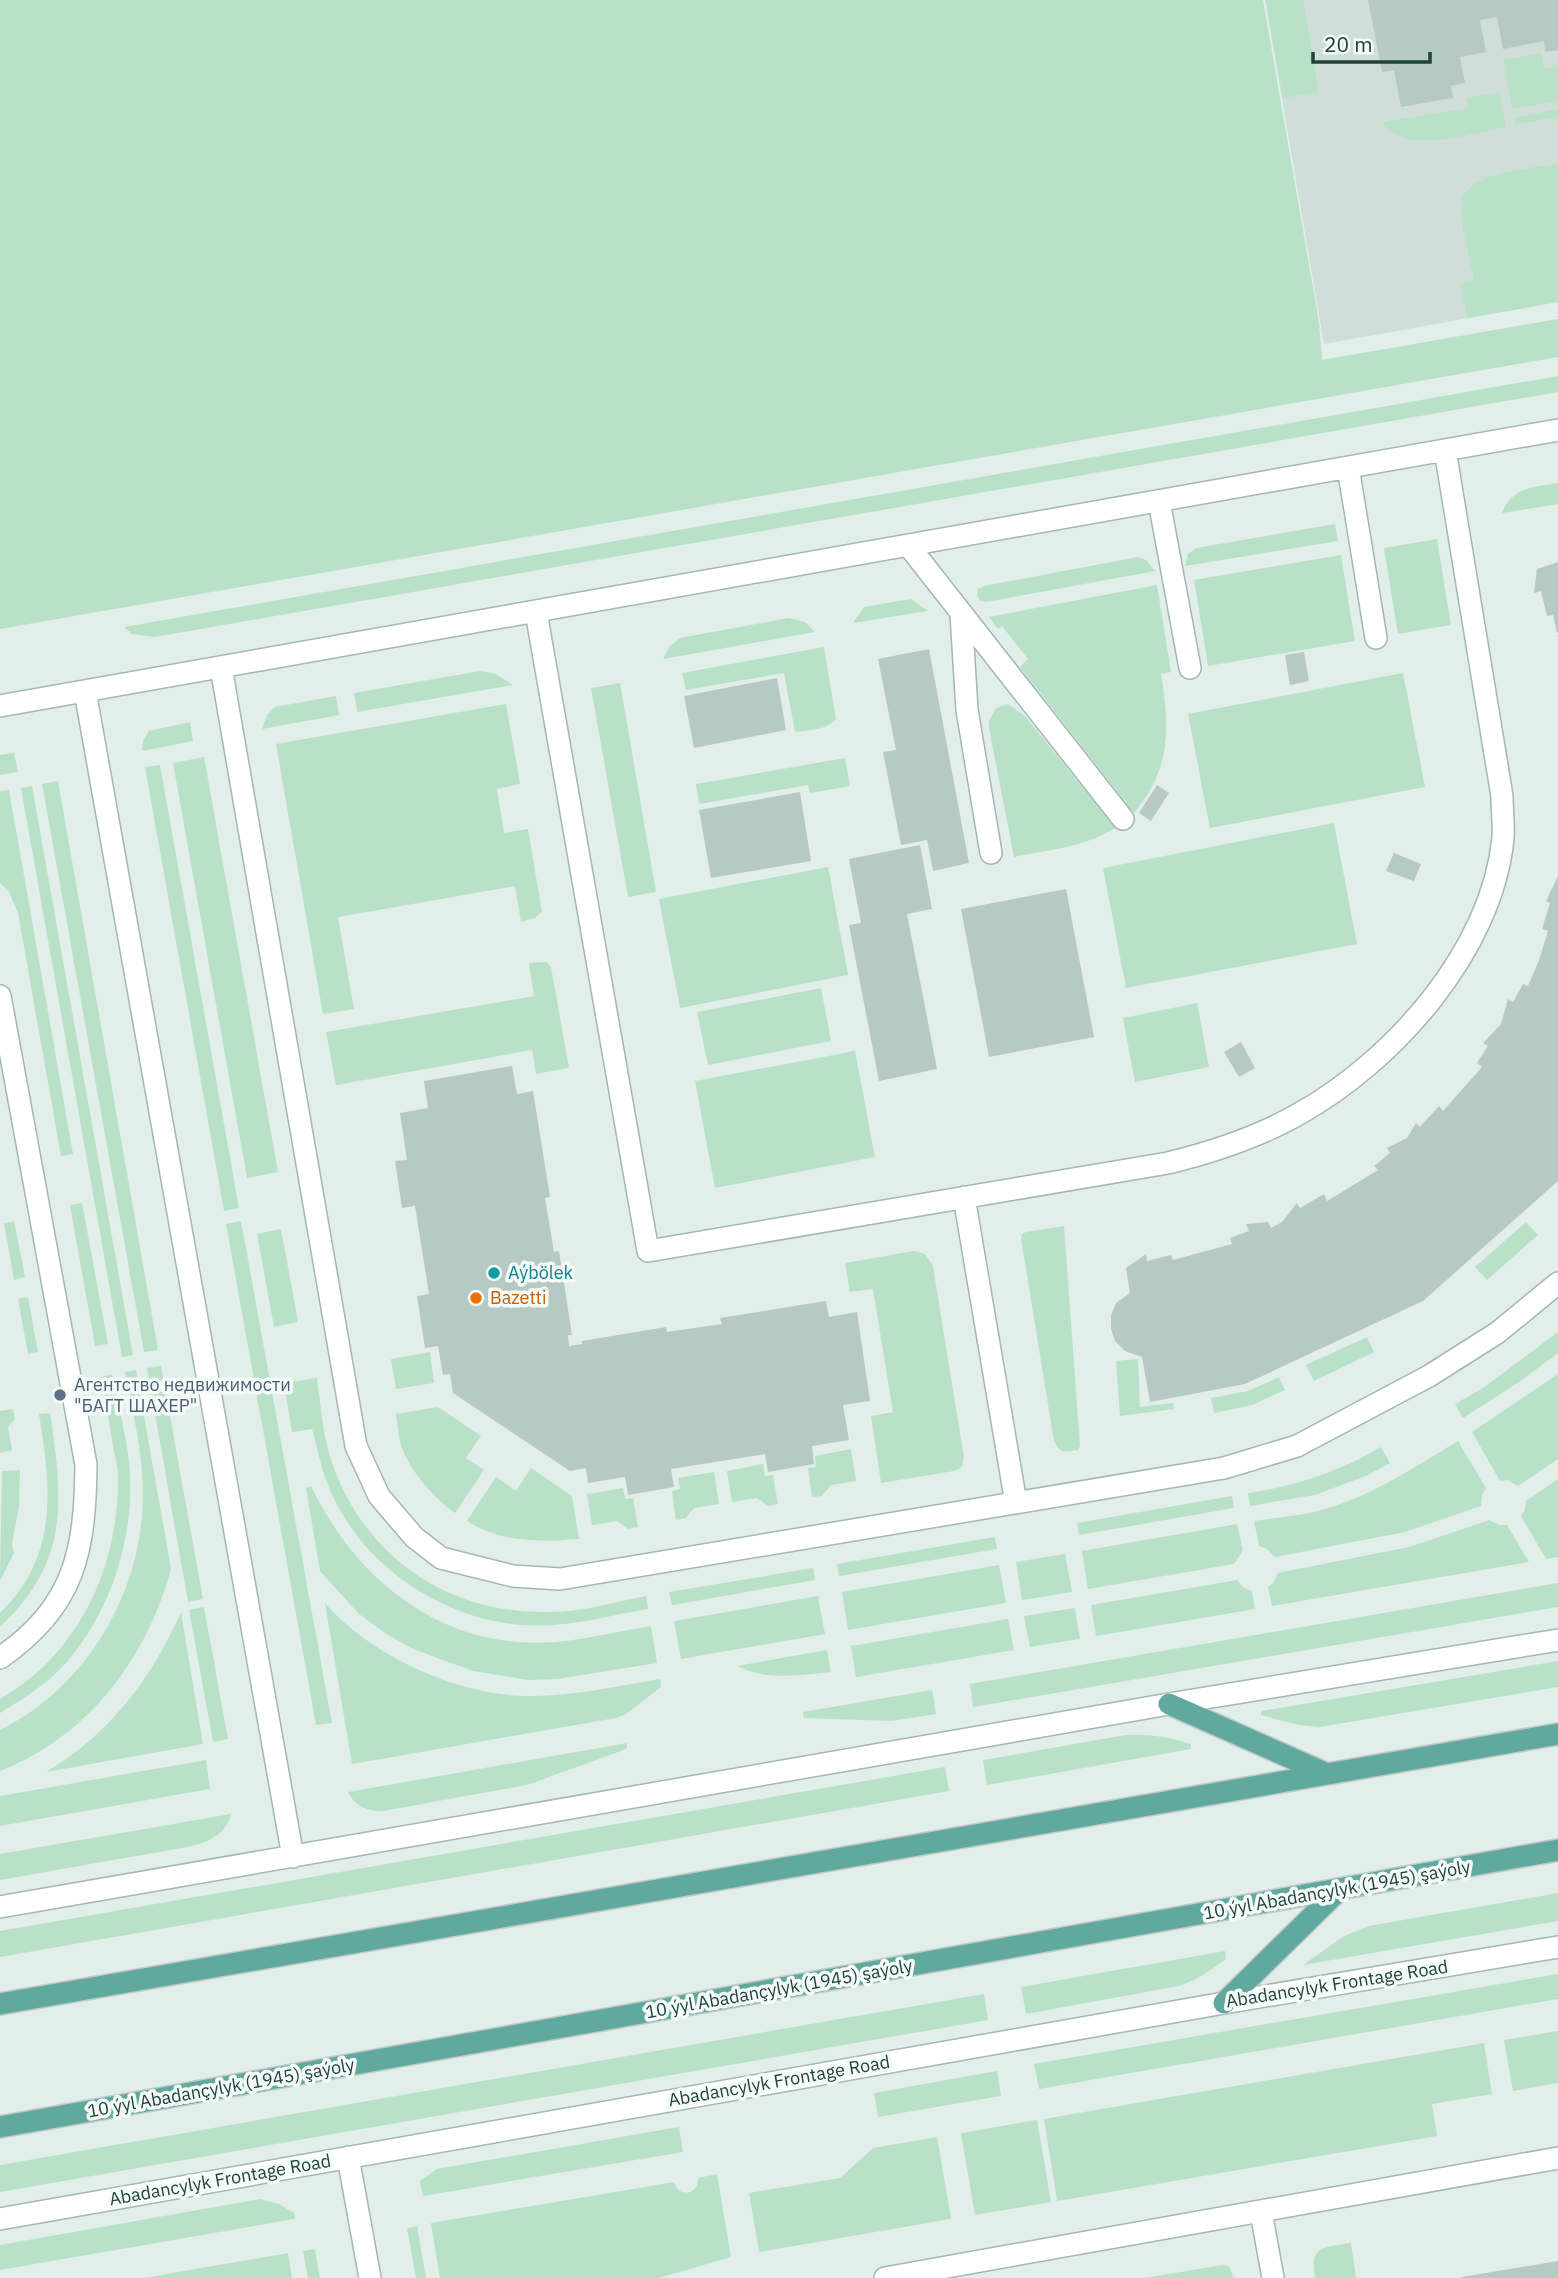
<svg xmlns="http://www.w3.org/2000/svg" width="1558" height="2278" viewBox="0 0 1558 2278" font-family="'IBM Plex Sans',sans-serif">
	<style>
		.built { fill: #d0ded9 }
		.green { fill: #b9e1c8 }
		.building { fill: #b7c9c3 }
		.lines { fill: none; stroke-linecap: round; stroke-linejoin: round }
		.minor-casing { stroke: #a4b7b2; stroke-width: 24 }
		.major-casing { stroke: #c1cac8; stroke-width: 24 }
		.minor { stroke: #fff; stroke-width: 21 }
		.major { stroke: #61a99e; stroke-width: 21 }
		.culture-dot { fill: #0f9aa8; stroke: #f3faf7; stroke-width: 2.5 }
		.food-dot { fill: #e8710a; stroke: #f3faf7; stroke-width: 2.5 }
		.service-dot { fill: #5c6f8a; stroke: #f3faf7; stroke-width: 2.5 }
		.labels { text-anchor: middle; stroke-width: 7; stroke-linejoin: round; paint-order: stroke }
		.culture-label { font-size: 18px; fill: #0d838f; stroke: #f3faf7; text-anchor: start }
		.food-label { font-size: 18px; fill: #c56008; stroke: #f3faf7; text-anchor: start }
		.service-label { font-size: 18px; fill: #4e5e75; stroke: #f3faf7; text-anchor: start }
		.street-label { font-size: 18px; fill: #20413c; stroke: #f3faf7 }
	</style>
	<rect width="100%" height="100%" fill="#e2eeea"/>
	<path class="built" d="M1265 0H1558V302L1324 344Z"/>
	<path class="green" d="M0 0H1263L1319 322 1322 360 1558 319V357L0 629Z
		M1266 0H1303L1319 92 1283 98Z
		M1541 53 1544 69 1558 66V101L1512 109 1503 60Z
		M1499 92 1506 127C1471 133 1405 157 1382 122L1468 108 1467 98Z
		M1558 109V117L1515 125 1514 118Z
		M1558 164V302L1467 318 1460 284 1474 281C1471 261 1458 220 1462 201 1466 172 1534 168 1558 164Z
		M1558 376V392L155 637 132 634 124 627Z
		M1558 483V504L1502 513C1512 487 1534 487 1558 483Z
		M1335 524 1338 541 1185 566 1188 554 1196 548Z
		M1437 539 1451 625 1398 634 1384 548Z
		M1341 555 1355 641 1208 666 1194 580Z
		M1138 557 1146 560 1155 571 986 602 980 601 977 595 978 589 984 586Z
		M1157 585 1171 672 1161 674C1170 728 1171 769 1134 813L1020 667 1028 659 1002 626 998 629 989 617Z
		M911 599 928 611 853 623 864 607Z
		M789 618 805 622 815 632 663 659 669 647 680 638Z
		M824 647 836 719C827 730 809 730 795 732L784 673 686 690 682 673Z
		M480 671 496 674 513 685 357 712 354 693Z
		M1403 673 1425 787 1210 828 1188 714Z
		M620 683 656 892 628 897 591 688Z
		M336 696 339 715 262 729 267 715 275 707Z
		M506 704 520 784 497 789 504 833 528 829 542 912 535 918 521 922 515 886 338 917 354 1009 323 1014 276 744Z
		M1008 704 1026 717 1115 828C1085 847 1048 850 1014 857L989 728V721L996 708Z
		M190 722 193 741 142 751 143 741 149 731Z
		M14 753 18 772 0 775V755Z
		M204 757 278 1172 247 1178 173 763Z
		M845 758 850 786 810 793 808 785 699 804 696 784Z
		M160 765 239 1208 224 1211 145 767Z
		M58 781 158 1350 144 1352 42 784Z
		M32 786 133 1355 122 1357 21 788Z
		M9 790 73 1154 61 1156 18 913 9 892 0 883V791Z
		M1334 823 1357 944 1126 988 1103 868Z
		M828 867 848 975 680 1008 659 899Z
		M547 962 551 967 569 1068 536 1074 532 1050 336 1085 326 1032 534 996 529 963Z
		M821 988 831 1041 708 1065 697 1012Z
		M1197 1003 1209 1067 1135 1082 1123 1018Z
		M855 1051 875 1157 715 1188 695 1081Z
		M82 1203 108 1344 95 1346 70 1205Z
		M14 1221 25 1277 14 1280 4 1223Z
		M241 1221 332 1723 316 1725 226 1224Z
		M1526 1222 1538 1235 1487 1280 1475 1267Z
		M1064 1226 1080 1446 1078 1450C1065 1452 1060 1454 1054 1441L1021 1239 1022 1234 1026 1232Z
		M281 1229 298 1322 274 1327 257 1234Z
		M914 1251 925 1254 933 1266 964 1458 962 1467 954 1471 881 1483 871 1416 893 1412 873 1289 850 1292 845 1263Z
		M28 1297 38 1352 28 1354 18 1299Z
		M1558 1332V1353L1519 1382 1463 1418 1455 1404 1483 1388Z
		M1367 1337 1374 1352 1314 1381 1306 1365Z
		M430 1352 434 1383 396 1389 391 1359Z
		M1138 1359 1140 1407 1173 1403 1174 1409 1120 1416 1116 1361Z
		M161 1366 203 1599 188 1602 147 1368Z
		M136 1370 171 1569C147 1658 88 1737 0 1771V1730C94 1684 151 1576 142 1473 140 1439 131 1405 125 1372Z
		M112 1374C118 1405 129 1444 130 1475 134 1545 105 1628 53 1676 37 1690 18 1702 0 1713V1699C79 1654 119 1567 118 1477 118 1467 115 1456 113 1445 109 1423 105 1400 101 1377Z
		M1558 1374V1459L1518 1486 1507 1480 1500 1481 1472 1432Z
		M1279 1377 1285 1390 1252 1405 1214 1413 1211 1398 1248 1391Z
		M317 1378C321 1406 323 1439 333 1466 368 1561 452 1615 551 1612 582 1612 615 1602 646 1596L648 1609C617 1614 585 1623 553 1625 458 1632 359 1571 326 1480 320 1464 317 1446 312 1429L292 1432 284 1383Z
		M438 1407 481 1436 466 1458 484 1470 455 1513C435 1499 410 1471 402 1448 398 1437 398 1425 396 1414Z
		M13 1409 15 1419 8 1427 12 1450 0 1453V1411Z
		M50 1413C63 1500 70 1561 0 1627V1613C59 1556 51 1487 39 1414Z
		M1458 1441 1486 1488 1482 1495 1481 1506 1405 1532 1275 1557 1267 1549 1259 1546 1254 1521C1275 1518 1297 1516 1318 1511 1369 1498 1413 1468 1458 1441Z
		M1381 1447 1390 1463 1368 1475 1315 1495 1250 1506 1248 1493C1296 1486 1339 1472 1381 1447Z
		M851 1449 856 1481 831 1485 822 1496 812 1497 808 1468 816 1467 815 1456Z
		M763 1464 765 1476 773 1475 778 1504 768 1506 757 1498 732 1502 727 1471Z
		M531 1468 572 1496 579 1539C540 1542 501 1543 467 1521L496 1477 516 1491Z
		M20 1470 19 1507 12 1544 14 1553 0 1581 2 1471Z
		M714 1472 719 1504 694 1508 686 1518 676 1520 672 1491 680 1489 678 1478Z
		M1558 1479V1557L1546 1559 1521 1516 1525 1510 1526 1501Z
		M311 1486C357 1582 444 1651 556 1642 587 1639 619 1631 651 1626L657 1663 558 1679 529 1680 473 1671 413 1649 385 1633 359 1614 320 1571 306 1488Z
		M623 1488 625 1499 633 1498 638 1527 628 1529 617 1521 592 1525 587 1494Z
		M1232 1496 1234 1508 1079 1535 1077 1523Z
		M1489 1520 1500 1525H1507L1529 1562 1272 1606 1268 1587 1273 1583 1278 1573 1409 1547Z
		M1237 1524 1243 1550 1234 1564 1088 1589 1082 1551Z
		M995 1537 997 1549 839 1576 837 1564Z
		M1065 1554 1072 1592 1022 1600 1016 1562Z
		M999 1565 1006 1603 848 1630 842 1592Z
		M813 1568 815 1580 672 1605 669 1592Z
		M1237 1580 1244 1588 1252 1591 1255 1609 1096 1636 1091 1605Z
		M1558 1583V1607L973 1707 970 1684Z
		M818 1596 825 1634 681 1659 674 1621Z
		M325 1603C370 1656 461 1697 531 1696 574 1696 617 1686 660 1679L661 1687 626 1714 616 1718 352 1764Z
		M204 1607 228 1739 213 1742 189 1610Z
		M1075 1608 1080 1639 1030 1647 1024 1616Z
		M181 1612 203 1744 46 1772C109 1735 152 1678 181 1612Z
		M1008 1619 1014 1650 856 1677 851 1646Z
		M827 1650 831 1672C799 1675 766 1681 737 1666Z
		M1558 1661V1687L1320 1727 1298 1725 1261 1715V1711Z
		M932 1690 936 1714 892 1721 804 1718 803 1712Z
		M1126 1735C1148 1734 1170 1737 1191 1744V1749L987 1785 983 1760Z
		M627 1743V1748L621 1751 527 1785 383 1811C368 1811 355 1807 348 1792Z
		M206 1760 210 1789 0 1826V1796Z
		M945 1767 949 1791 0 1957V1931Z
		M231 1814C227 1833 210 1841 193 1846L0 1880V1854Z
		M1558 1893V1921L1303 1965 1344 1936 1369 1926Z
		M1225 1951 1226 1959C1211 1970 1197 1980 1179 1986L1026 2014 1021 1987Z
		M1558 1974V1999L1039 2089 1034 2064Z
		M984 1994 988 2020 0 2192V2165Z
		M1558 2031V2083L1513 2091 1504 2040Z
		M1484 2043 1492 2094 1432 2104 1437 2136 1057 2201 1044 2119Z
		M997 2071 1001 2096 878 2117 874 2093Z
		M1037 2120 1051 2202 975 2215 961 2133Z
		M679 2127 683 2152 423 2196 420 2181 437 2169Z
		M937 2137 951 2219 759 2252 749 2193 840 2178 873 2148Z
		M717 2174 731 2257 659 2278H440L431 2223 674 2182C678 2198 699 2195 698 2178Z
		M260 2199 279 2204 294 2213 295 2219 0 2270V2245Z
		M417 2226 426 2278H416L407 2228Z
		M1351 2243 1356 2278H1315C1310 2245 1322 2248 1351 2243Z
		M315 2249 320 2278H308L303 2251Z
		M288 2253 292 2278H144Z
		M1223 2265 1229 2266 1234 2278H1145Z"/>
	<path class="building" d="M1368 0H1558V50L1545 52 1544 41 1503 49 1497 17 1480 20 1486 52 1460 57 1465 83 1451 86 1453 98 1401 107 1394 70 1382 72Z
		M1558 562V632L1557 633 1553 615 1547 616 1541 591 1534 593 1537 569Z
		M929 649 969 863 933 871 927 840 901 845 883 752 896 750 878 659Z
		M1304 652 1309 681 1290 685 1285 655Z
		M777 678 786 730 694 748 684 696Z
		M1157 785 1169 793 1151 821 1139 813Z
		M800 792 811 861 711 878 699 810Z
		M920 845 932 909 907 914 937 1069 879 1081 849 925 861 923 849 859Z
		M1394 853 1421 864 1414 881 1386 871Z
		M1558 876V1181L1423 1301 1245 1384 1150 1402 1142 1357 1125 1351 1115 1341 1111 1329V1316L1116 1303 1130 1293 1126 1268 1146 1254 1147 1261 1171 1255 1173 1260 1232 1244 1230 1238 1249 1231 1246 1224 1268 1222 1271 1228 1282 1222 1297 1203 1300 1208 1324 1194 1327 1201 1378 1170 1374 1166 1390 1153 1387 1148 1407 1138 1416 1123 1420 1127 1439 1106 1443 1111 1482 1067 1477 1063 1488 1046 1483 1043 1501 1024 1508 999 1513 1002 1523 984 1528 986 1539 960 1548 931 1542 929 1550 903 1546 901Z
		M1066 889 1094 1037 989 1057 961 909Z
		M1241 1042 1255 1068 1239 1077 1224 1052Z
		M512 1066 517 1094 533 1091 550 1197 545 1198 554 1252 559 1251 572 1335H568L569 1346 582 1344V1341L666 1327 667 1332 722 1324 720 1318 826 1301 829 1317 857 1312 870 1401 843 1405 849 1440 812 1446 814 1464 768 1472 765 1454 671 1469 674 1487 628 1495 625 1477 588 1483 586 1468 570 1471 453 1393 450 1374 443 1375 438 1346 425 1348 417 1296 429 1294 415 1206 402 1208 395 1161 407 1160 400 1113 428 1108 424 1081Z
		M1558 2261V2278H1462V2277Z"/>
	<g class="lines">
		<defs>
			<path id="minor" d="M1348 467 1376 638
				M1159 501 1190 668
				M908 545 1123 819
				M536 612 648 1251 1168 1163C1213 1152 1256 1138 1297 1115 1393 1062 1492 951 1503 838 1504 824 1502 810 1502 796L1445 450
				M961 614 967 710 991 853
				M221 667 356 1446 379 1496 414 1537 441 1558 513 1576 560 1579 1224 1468 1297 1446 1429 1376 1497 1333 1558 1283
				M85 691 293 1857
				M0 706 1558 430
				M0 996 86 1465C85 1552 75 1606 0 1658
				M964 1197 1016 1503
				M0 1907 1169 1704 1558 1640
				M348 2157 370 2278
				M1261 2212 1273 2278
				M0 2219 1224 2003 1558 1947
				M885 2278 1558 2158"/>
			<path id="major" d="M1169 1704 1325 1773
				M1224 2003 1339 1890
				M0 2004 1558 1734
				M0 2127 1558 1850"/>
		</defs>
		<use href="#minor" class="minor-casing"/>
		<use href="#major" class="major-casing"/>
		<use href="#minor" class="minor"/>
		<use href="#major" class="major"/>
	</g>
	<circle class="culture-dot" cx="494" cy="1273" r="7"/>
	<circle class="food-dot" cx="476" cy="1298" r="7"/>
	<circle class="service-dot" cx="60" cy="1395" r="7"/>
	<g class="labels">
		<g class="culture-label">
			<text x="508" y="1279">Aýbölek</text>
		</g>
		<g class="food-label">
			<text x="490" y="1304">Bazetti</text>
		</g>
		<g class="service-label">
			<text x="74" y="1391">Агентство недвижимости<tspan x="74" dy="21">"БАГТ ШАХЕР"</tspan></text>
		</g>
		<g class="street-label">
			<text transform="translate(1337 1890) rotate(-10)" y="6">10 ýyl Abadançylyk (1945) şaýoly</text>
			<text transform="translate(1337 1984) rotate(-9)" y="6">Abadancylyk Frontage Road</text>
			<text transform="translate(779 1989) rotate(-10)" y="6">10 ýyl Abadançylyk (1945) şaýoly</text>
			<text transform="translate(779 2081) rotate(-10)" y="6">Abadancylyk Frontage Road</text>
			<text transform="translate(221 2088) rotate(-10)" y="6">10 ýyl Abadançylyk (1945) şaýoly</text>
			<text transform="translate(220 2180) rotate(-10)" y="6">Abadancylyk Frontage Road</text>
		</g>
	</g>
	<path d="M1313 52v10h117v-10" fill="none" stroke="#20413c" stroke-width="3.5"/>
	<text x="1324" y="52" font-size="21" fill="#20413c" stroke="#f3faf7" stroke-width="5" paint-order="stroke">20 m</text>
</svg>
